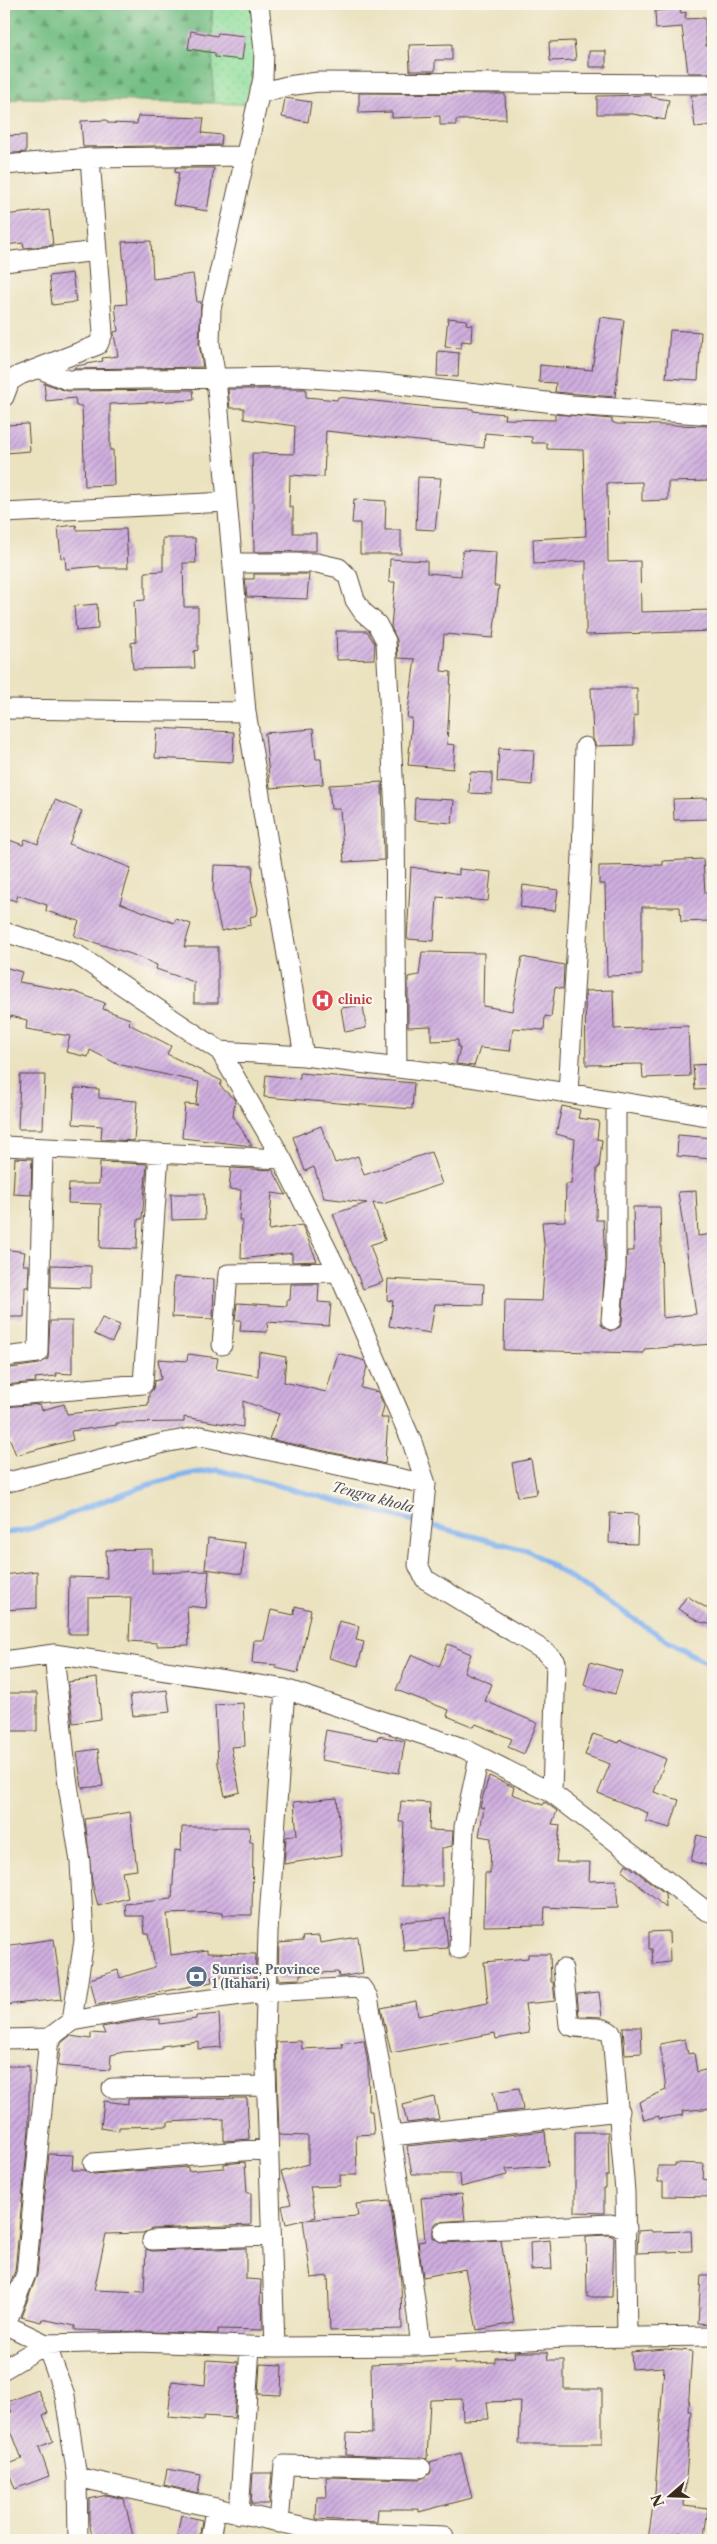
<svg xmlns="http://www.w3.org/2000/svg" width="717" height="2544" viewBox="0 0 717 2544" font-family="'Libre Caslon Text',serif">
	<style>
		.grass { fill: url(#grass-dots); stroke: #66845e }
		.forest { fill: url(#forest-firs); stroke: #587452 }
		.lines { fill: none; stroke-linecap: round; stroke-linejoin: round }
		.stream { stroke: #85b4ef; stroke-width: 5.5 }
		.building { fill: url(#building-hatch) }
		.street-casing { stroke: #554636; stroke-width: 21 }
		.street { stroke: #fff; stroke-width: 19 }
		.labels { text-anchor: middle; stroke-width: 4.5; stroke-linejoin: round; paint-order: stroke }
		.health-label { font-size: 12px; font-weight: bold; fill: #be3a42; stroke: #fbf7ec; text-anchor: start }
		.service-label { font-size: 12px; font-weight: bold; fill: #4e5e75; stroke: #fbf7ec; text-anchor: start }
		.water-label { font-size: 14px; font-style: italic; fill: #51535d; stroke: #fbf7ec }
	</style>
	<defs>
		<pattern id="grass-dots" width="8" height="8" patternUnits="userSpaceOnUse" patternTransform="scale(1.25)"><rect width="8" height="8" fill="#91df9e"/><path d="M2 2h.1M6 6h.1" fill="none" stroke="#7ec088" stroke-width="1.8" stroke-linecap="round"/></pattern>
		<pattern id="forest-firs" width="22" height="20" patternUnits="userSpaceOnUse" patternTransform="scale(1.25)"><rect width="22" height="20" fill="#74be85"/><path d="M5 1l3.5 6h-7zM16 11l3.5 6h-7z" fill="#609b6c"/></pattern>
		<pattern id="building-hatch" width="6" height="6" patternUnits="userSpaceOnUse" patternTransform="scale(1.25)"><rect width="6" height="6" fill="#d0afe0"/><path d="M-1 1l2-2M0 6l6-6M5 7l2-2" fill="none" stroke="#aa8fb5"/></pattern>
	</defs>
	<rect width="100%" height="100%" fill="#fbf7ec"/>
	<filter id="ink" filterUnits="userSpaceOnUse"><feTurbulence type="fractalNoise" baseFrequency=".02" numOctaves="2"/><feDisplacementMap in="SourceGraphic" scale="10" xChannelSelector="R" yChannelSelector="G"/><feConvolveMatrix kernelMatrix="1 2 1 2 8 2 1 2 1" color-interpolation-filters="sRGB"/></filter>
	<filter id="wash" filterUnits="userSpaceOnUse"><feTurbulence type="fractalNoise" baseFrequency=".0096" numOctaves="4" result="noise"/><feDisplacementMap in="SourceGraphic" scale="20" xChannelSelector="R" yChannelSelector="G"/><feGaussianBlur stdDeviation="1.12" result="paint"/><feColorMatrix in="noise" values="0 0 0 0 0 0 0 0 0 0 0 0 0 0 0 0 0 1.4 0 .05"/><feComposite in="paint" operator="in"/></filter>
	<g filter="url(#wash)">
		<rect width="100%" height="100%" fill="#ebe2c0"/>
		<path class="grass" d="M207 4H264L261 105 213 103 212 10Z"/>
		<path class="forest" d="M16 4H207L212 10 213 103 21 98 4 103V8Z"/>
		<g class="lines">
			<path class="stream" d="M4 1533C31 1532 55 1520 80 1510 122 1494 174 1473 218 1470L529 1551 676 1646 713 1666"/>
		</g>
		<g id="blocks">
			<path class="building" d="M680 9 681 13 686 12 685 19 705 18 706 46H713V73H688L682 27 656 29 655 11Z
				M191 31 217 36 218 33 245 36 242 60 215 57V53L188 49Z
				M574 41 576 60 550 61 549 42Z
				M452 44V60H435V71H410L409 45Z
				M589 51H606V67H589Z
				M359 93 505 94 506 119 456 120V125H440V116L392 118V112L359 113Z
				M651 95V97L669 100 665 120 633 114H597V96Z
				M691 95H713V125L695 127Z
				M285 98 311 102 308 122 282 117Z
				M138 116 204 118 202 133 222 135 221 145 83 147 81 121 107 120 108 123 137 124Z
				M26 135V152L4 154V136Z
				M175 168H214L207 211 173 205 179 173 175 172Z
				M49 210 53 245 24 248 23 243 4 245V215Z
				M151 241 153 279 193 274 197 302H201L199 344 203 367 73 369 76 366 103 361 102 358 118 356 114 334V332L118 331 115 305 127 304 122 242Z
				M72 273 76 302 52 305 49 276Z
				M600 317 624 320 615 397 555 392 556 383 539 382 540 365 592 370Z
				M448 318 467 320 466 324 472 325 471 342 462 341 461 348 445 347Z
				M670 330 701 332 698 380 666 378Z
				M438 351 459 353 458 377 437 376Z
				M44 383 67 391 193 390 194 400 110 404V450H113L114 485 85 486 82 406H76L75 398 46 401Z
				M228 389H306V397L337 400 338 397 429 407 473 409V411L505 414 504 419 555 420V414L612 419V422L617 424 713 426V448H709L710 481 668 482V500L642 501V482L607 483 608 562 640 561 641 612 712 610 713 631 586 635V561L534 564 533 539 586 536 583 450 547 449V443H532V437L485 433 484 448 326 431 324 477 290 475 289 507H293V533H316V551L254 552 252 453 294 454 295 426 244 419V408H230Z
				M28 424 30 451 5 453 4 425Z
				M418 477 441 478 435 530 416 529Z
				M354 499 386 501 385 530H401V554H360V523H352Z
				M76 525 77 530 126 529 128 568H100V566L66 569 65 557 61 558 58 527Z
				M163 538H195L196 563H183L184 607H198V650L194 651 195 668 133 669 131 643 136 642 134 601 145 600V572L163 571Z
				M463 550 496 552 494 586H499L493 638 444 634 441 671 451 672 447 744 455 745 453 769 408 765 412 718H407L415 659 398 658 397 640 391 627 395 582H389L390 559 427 561V573L461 576Z
				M254 574H309L307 599 247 597 245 579H254Z
				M97 604 98 629 76 631 74 606Z
				M336 631H367L375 644 374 659 337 660Z
				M591 688H637V716H634V745L596 746 593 739Z
				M157 728 234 732 233 762 155 758Z
				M313 729 316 759H321L323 784 270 788 265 733Z
				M499 748 534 750 532 785 497 782Z
				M470 772 492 773V794L469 793Z
				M382 782 384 860 344 862 340 809H331L329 785Z
				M415 798 454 800 452 823 414 820Z
				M708 798 709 819 674 820 673 799Z
				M55 800 82 811 69 844 131 868 120 903 174 923 176 919 191 924 184 947H218V1003H194V982L156 969 157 965 131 954 74 936 79 921 46 911 47 905 18 895 16 901 4 897V838L23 845 25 839 38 844Z
				M703 859 705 893H709V921L681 922 680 907H642V975L607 976 605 884H599V866L663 865V861Z
				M214 865 253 866 252 883 258 909 257 915 250 917 251 925 221 931 213 893Z
				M411 867 459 875V869L491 872 488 901 437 897 434 941 407 939Z
				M523 885 558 890 555 911 520 907Z
				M422 952 484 953 483 1006 512 1011 522 957 564 965 563 989 555 987 551 1017 545 1016 544 1030 513 1028 510 1051 480 1048 474 1066 456 1064 460 1047H458V1040L431 1041V1026L408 1027V977L419 975Z
				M4 967 22 972 19 982 75 992 105 1003 103 1009 130 1019 129 1024 171 1046 167 1054 222 1081 220 1086 235 1100 233 1116 252 1146 182 1138 185 1104 198 1105 196 1104 199 1082 117 1064 90 1050 88 1057 66 1052 70 1036 26 1029 27 1020 11 1016 9 1020H4Z
				M613 990 614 1029 688 1026 690 1076 643 1078 642 1064 586 1065 585 991Z
				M363 1005 366 1028 345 1032 341 1008Z
				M713 1064V1089L695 1090 693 1065Z
				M300 1073 414 1083 412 1109 264 1097 266 1075 300 1079Z
				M20 1075H45L43 1129H18Z
				M75 1088 99 1089V1098L137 1101 134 1141 101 1139 102 1126 73 1124Z
				M562 1106 580 1110 578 1118 599 1121 597 1139 602 1140 599 1168H597L596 1220H603L605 1265 601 1325 610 1331 620 1327 622 1322 627 1251H634L633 1207H660L663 1318 696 1314 678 1192 696 1191 698 1236 713 1234V1344L644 1349V1353L504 1350 505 1300 542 1301 545 1255 542 1222 565 1221 566 1184H571L575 1139 556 1134Z
				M321 1126 335 1163 358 1156 364 1175 431 1152 442 1184 383 1204 373 1203 385 1240 370 1245 383 1282 363 1289 333 1214 367 1203 324 1198 314 1167 305 1171 293 1137Z
				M678 1135 713 1138 711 1159 677 1156Z
				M15 1158 32 1159 31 1195 13 1194Z
				M100 1162 147 1164 142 1219H138L137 1249 100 1248 101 1204 68 1203 69 1184H99Z
				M231 1168 273 1170 286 1195 272 1193 269 1230 302 1225 317 1261 292 1262V1253L241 1259 242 1220H239L241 1190 229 1189Z
				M171 1194H204L205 1219 172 1220Z
				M4 1249 25 1252 23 1265H29L28 1287H25L24 1317H4Z
				M51 1265 91 1266V1288L51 1287Z
				M174 1277 214 1279 213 1319 172 1317Z
				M388 1279 484 1284 483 1305 435 1304 430 1333 389 1326 393 1301 387 1300Z
				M291 1284H319L318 1302 331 1303 329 1326 268 1322 267 1332 240 1331 241 1320H235L237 1303 287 1306V1300H290Z
				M102 1318 120 1325 112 1342 94 1334Z
				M50 1321H72V1374L56 1373 57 1376 35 1378 36 1382 4 1385V1369L39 1364 48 1359Z
				M259 1352 286 1357 284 1382 326 1392 338 1353 365 1361 367 1367 361 1388 378 1392 384 1406 381 1418H388L385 1464 269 1439 279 1414 243 1401V1427L184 1417V1422L116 1423 117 1425 71 1431 73 1440 16 1455 10 1439 4 1441V1407L40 1404 42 1410 64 1404 67 1414 148 1405 149 1394 153 1389 154 1381 161 1379 158 1359 187 1361 188 1354 218 1358 216 1369 258 1376Z
				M531 1459 537 1494 518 1497 512 1463Z
				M610 1513 638 1514 637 1544 609 1543Z
				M208 1538 245 1543 242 1574 205 1569Z
				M152 1549V1573L209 1571 206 1608 187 1606 189 1645 157 1646V1643L129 1641 131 1597 88 1598V1634H68L69 1577 107 1578 106 1550Z
				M37 1571V1608L4 1610V1575Z
				M687 1596 713 1612V1625L700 1622 678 1609Z
				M295 1606 311 1610 298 1673 276 1668 277 1665 252 1663 254 1640H264L271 1610 294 1615Z
				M339 1621 359 1626 356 1640 364 1642 358 1666 329 1658Z
				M448 1644 471 1654 464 1672 492 1684 485 1701 537 1723 524 1754 508 1747 512 1739 476 1724 474 1727 447 1716 449 1710 396 1690 412 1654 439 1667Z
				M590 1662 622 1671 615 1694 584 1685Z
				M97 1678 101 1719 73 1723 68 1682Z
				M167 1690 170 1712 133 1716 130 1695Z
				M8 1693H37V1731H8Z
				M243 1703 245 1746 231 1747 240 1792 225 1796 218 1764 215 1705Z
				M326 1730 377 1740 378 1736 405 1741 399 1773 321 1760Z
				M593 1734 619 1743 620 1740 666 1759 654 1792 679 1800 670 1828 646 1821 648 1813 598 1793 610 1764 585 1755Z
				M98 1749 103 1786 82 1788 77 1752Z
				M489 1776 514 1787 512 1794 543 1805 545 1802 557 1811 552 1824 560 1825 556 1862H590L589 1881 616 1880 618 1908 584 1909 545 1907 544 1925 484 1926 485 1873H490L491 1838 479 1836 484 1808 480 1807Z
				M337 1798 342 1855 284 1864 286 1837 297 1835 294 1802Z
				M401 1801 430 1803 429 1830 453 1831 452 1846 442 1848V1886H401L404 1822H399Z
				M130 1812 137 1870 122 1872 128 1898 98 1906 92 1882 85 1819Z
				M182 1827H249L250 1842H253L252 1915H223V1912L167 1914 171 1955 207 1950V1953L256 1954 255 1978 211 1977 212 1982 96 2005 90 1979 118 1970 120 1978 155 1967 149 1934H145L143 1916H126L125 1904 172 1899 175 1850 181 1851Z
				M697 1835 713 1839V1867L691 1861Z
				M626 1864 665 1893 666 1908 622 1871Z
				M445 1918 448 1948 404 1951 401 1922Z
				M669 1931 670 1962 653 1964 652 1949H649V1932Z
				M319 1936 320 1943 358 1937 363 1973 339 1977 338 1972 300 1974V1979L278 1980 279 1943 303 1941 302 1937Z
				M54 1939 62 1999 4 2005V1946Z
				M528 1954H550L551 1982H553L555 2001 525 2004 529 2033 496 2039 495 2033 391 2053 381 2008 416 2001 418 2016 488 2003 484 1962 528 1958Z
				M599 1992 602 2017 579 2016 577 1994Z
				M219 2014 221 2047 198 2049V2041L162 2046V2049L123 2052 111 2055 110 2070 58 2066 61 2043 70 2036 91 2039V2033L105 2034 102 2027 143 2020 160 2019V2024L196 2019V2016Z
				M623 2027H641L642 2053 625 2054Z
				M685 2039 688 2054 694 2053 697 2072 713 2068V2108L682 2111 683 2115 659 2119V2116L644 2120 639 2102 666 2090 660 2044Z
				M364 2040 368 2064 369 2111H372L374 2134 356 2135 357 2175H340V2186L310 2187 316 2217 286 2224 282 2206 291 2204 281 2172 308 2164V2136L279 2135 276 2042 301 2041 302 2049 343 2047 342 2043Z
				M5 2066H29V2130L15 2271 4 2299Z
				M519 2088 523 2110 497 2113 493 2092Z
				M434 2097 439 2119 407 2123 403 2105Z
				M247 2098 249 2139 224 2141V2119L168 2122V2126L119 2127V2131L101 2128 104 2101 128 2104V2099Z
				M545 2131 548 2166 506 2169 507 2175 461 2187 460 2174H412L407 2146Z
				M575 2132H608L609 2176H606V2188H604V2213L575 2212Z
				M49 2154 73 2155 72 2170H84L94 2174 188 2167V2171L224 2168V2164L245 2162 247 2193H251V2225L152 2229 143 2233 106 2234 94 2290 144 2292 146 2249 152 2251 246 2248V2279L261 2280 260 2304H262L263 2330 218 2329V2334L75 2330V2326L42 2319 41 2322 21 2317 37 2275Z
				M675 2163 704 2164 703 2179 713 2181V2197L663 2196V2182H658V2166H675Z
				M462 2194 465 2220 437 2222 433 2227V2238L444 2243 501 2240 514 2323 477 2330 465 2269 423 2277 418 2242 425 2241 421 2198Z
				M390 2201 401 2282 402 2329 330 2331 328 2276 311 2278 303 2220 358 2216 356 2204Z
				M651 2230 652 2232 691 2231 692 2251 637 2253 638 2231Z
				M609 2235 614 2237 612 2297H587L586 2236Z
				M550 2240 552 2269 531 2270 530 2242Z
				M701 2275H713V2324L698 2323Z
				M665 2349 692 2351 688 2411H691L684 2506 708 2509 704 2536 678 2532 677 2540H648L655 2492 664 2367 632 2369 631 2352Z
				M514 2352H547L548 2360H564V2389H602V2444H519L521 2401 487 2402 489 2419 463 2420 462 2399 430 2400 427 2459 346 2455 347 2433 372 2434 371 2364 454 2361V2364L495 2362V2358L515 2357Z
				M207 2360 238 2362 234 2418 204 2416V2420L168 2417 172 2381 205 2385Z
				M260 2364 282 2365 281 2395 258 2394Z
				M38 2390 48 2413 43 2415 53 2441 39 2447 49 2476 15 2489 6 2465 22 2459 5 2415 12 2412 8 2402Z
				M461 2453 472 2498 419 2512V2509H378L377 2522 316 2519 317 2497H327L326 2477 421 2479 431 2473 430 2462Z
				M167 2469 201 2475 198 2493 164 2485Z
				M253 2473H272L269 2504H251Z
				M107 2495 124 2499 134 2540H93L89 2522V2499Z
				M181 2515 202 2520 199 2540H176Z"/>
		</g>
	</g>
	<g filter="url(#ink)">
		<use href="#blocks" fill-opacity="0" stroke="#554636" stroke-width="1"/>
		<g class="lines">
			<defs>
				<path id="street" d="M259 4 264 51 263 78 211 309 210 344 216 378 246 712 304 1056
					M260 93 287 86 318 82 713 84
					M4 165 90 158 246 156
					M4 262 97 251
					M40 369 67 380 297 377 383 383 572 405 713 415
					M4 397 10 381 20 375 98 345 103 333 90 158
					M4 513 227 502
					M233 563H317L339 568 348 577 355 600 363 612 377 624 386 641 395 813 397 1068
					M4 709 246 712
					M4 932 76 954 220 1051 304 1056 469 1077 713 1117
					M568 1093 582 856 585 747
					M4 1146 282 1159
					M611 1320 616 1266V1101
					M222 1345 228 1274 338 1272
					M4 1357 38 1353 43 1150
					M4 1396 143 1384 159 1153
					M4 1483 164 1443 201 1436 426 1484 412 1442 338 1272 282 1159 220 1051
					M426 1484 418 1565 425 1579 543 1650 556 1662 552 1793
					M4 1661 54 1654 285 1689 463 1748 552 1793 705 1910 713 1913
					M459 1949 464 1827 479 1757
					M563 1969 569 2025C582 2032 601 2022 612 2034L625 2192 627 2337
					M72 2021 156 2006 266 1992 361 1987 368 1997C389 2113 406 2229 421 2346
					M4 2039 49 2038
					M112 2088 266 2086
					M392 2136 620 2111
					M93 2163 267 2149
					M443 2232 610 2224 627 2228
					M152 2240 270 2236
					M4 2324 46 2344 65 2396 77 2477 78 2540
					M6 2324 26 2274 49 2038 72 2021 84 1940 80 1862 67 1778 54 1654
					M275 2347 265 2036 268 1932 285 1689
					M4 2369 46 2344 137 2342 275 2347 421 2346 565 2338 713 2336
					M77 2477 319 2531 444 2536
					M239 2514 250 2347
					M279 2523 284 2465 421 2468
					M210 2540 215 2509"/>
			</defs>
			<use href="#street" class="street-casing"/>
			<use href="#street" class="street"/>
		</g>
	</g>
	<defs>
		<symbol id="hospital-disc" viewBox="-11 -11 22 22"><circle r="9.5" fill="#e0444e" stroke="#fbf7ec"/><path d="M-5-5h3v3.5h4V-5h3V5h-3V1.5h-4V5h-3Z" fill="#fff"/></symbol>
		<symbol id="bank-disc" viewBox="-11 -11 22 22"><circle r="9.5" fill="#5c6f8a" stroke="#fbf7ec"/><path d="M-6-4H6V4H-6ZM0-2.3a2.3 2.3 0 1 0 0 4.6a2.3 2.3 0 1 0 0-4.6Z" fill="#fff"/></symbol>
	</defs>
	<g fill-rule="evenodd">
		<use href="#hospital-disc" x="310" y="988" width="25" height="25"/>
		<use href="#bank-disc" x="184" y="1964" width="25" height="25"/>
	</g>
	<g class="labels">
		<g class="health-label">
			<text x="338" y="1004">clinic</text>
		</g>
		<g class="service-label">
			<text x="212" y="1974">Sunrise, Province<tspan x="212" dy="14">1 (Itahari)</tspan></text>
		</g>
		<g class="water-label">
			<text transform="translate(373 1497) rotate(15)" y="5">Tengra khola</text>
		</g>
	</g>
	<rect width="717" height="2544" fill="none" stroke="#fbf7ec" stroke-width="20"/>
	<g transform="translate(670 2496) rotate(250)" stroke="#fbf7ec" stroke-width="4" paint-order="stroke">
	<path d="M0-4L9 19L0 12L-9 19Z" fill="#3b2a1e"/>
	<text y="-8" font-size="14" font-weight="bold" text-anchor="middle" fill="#3b2a1e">N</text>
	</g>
</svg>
